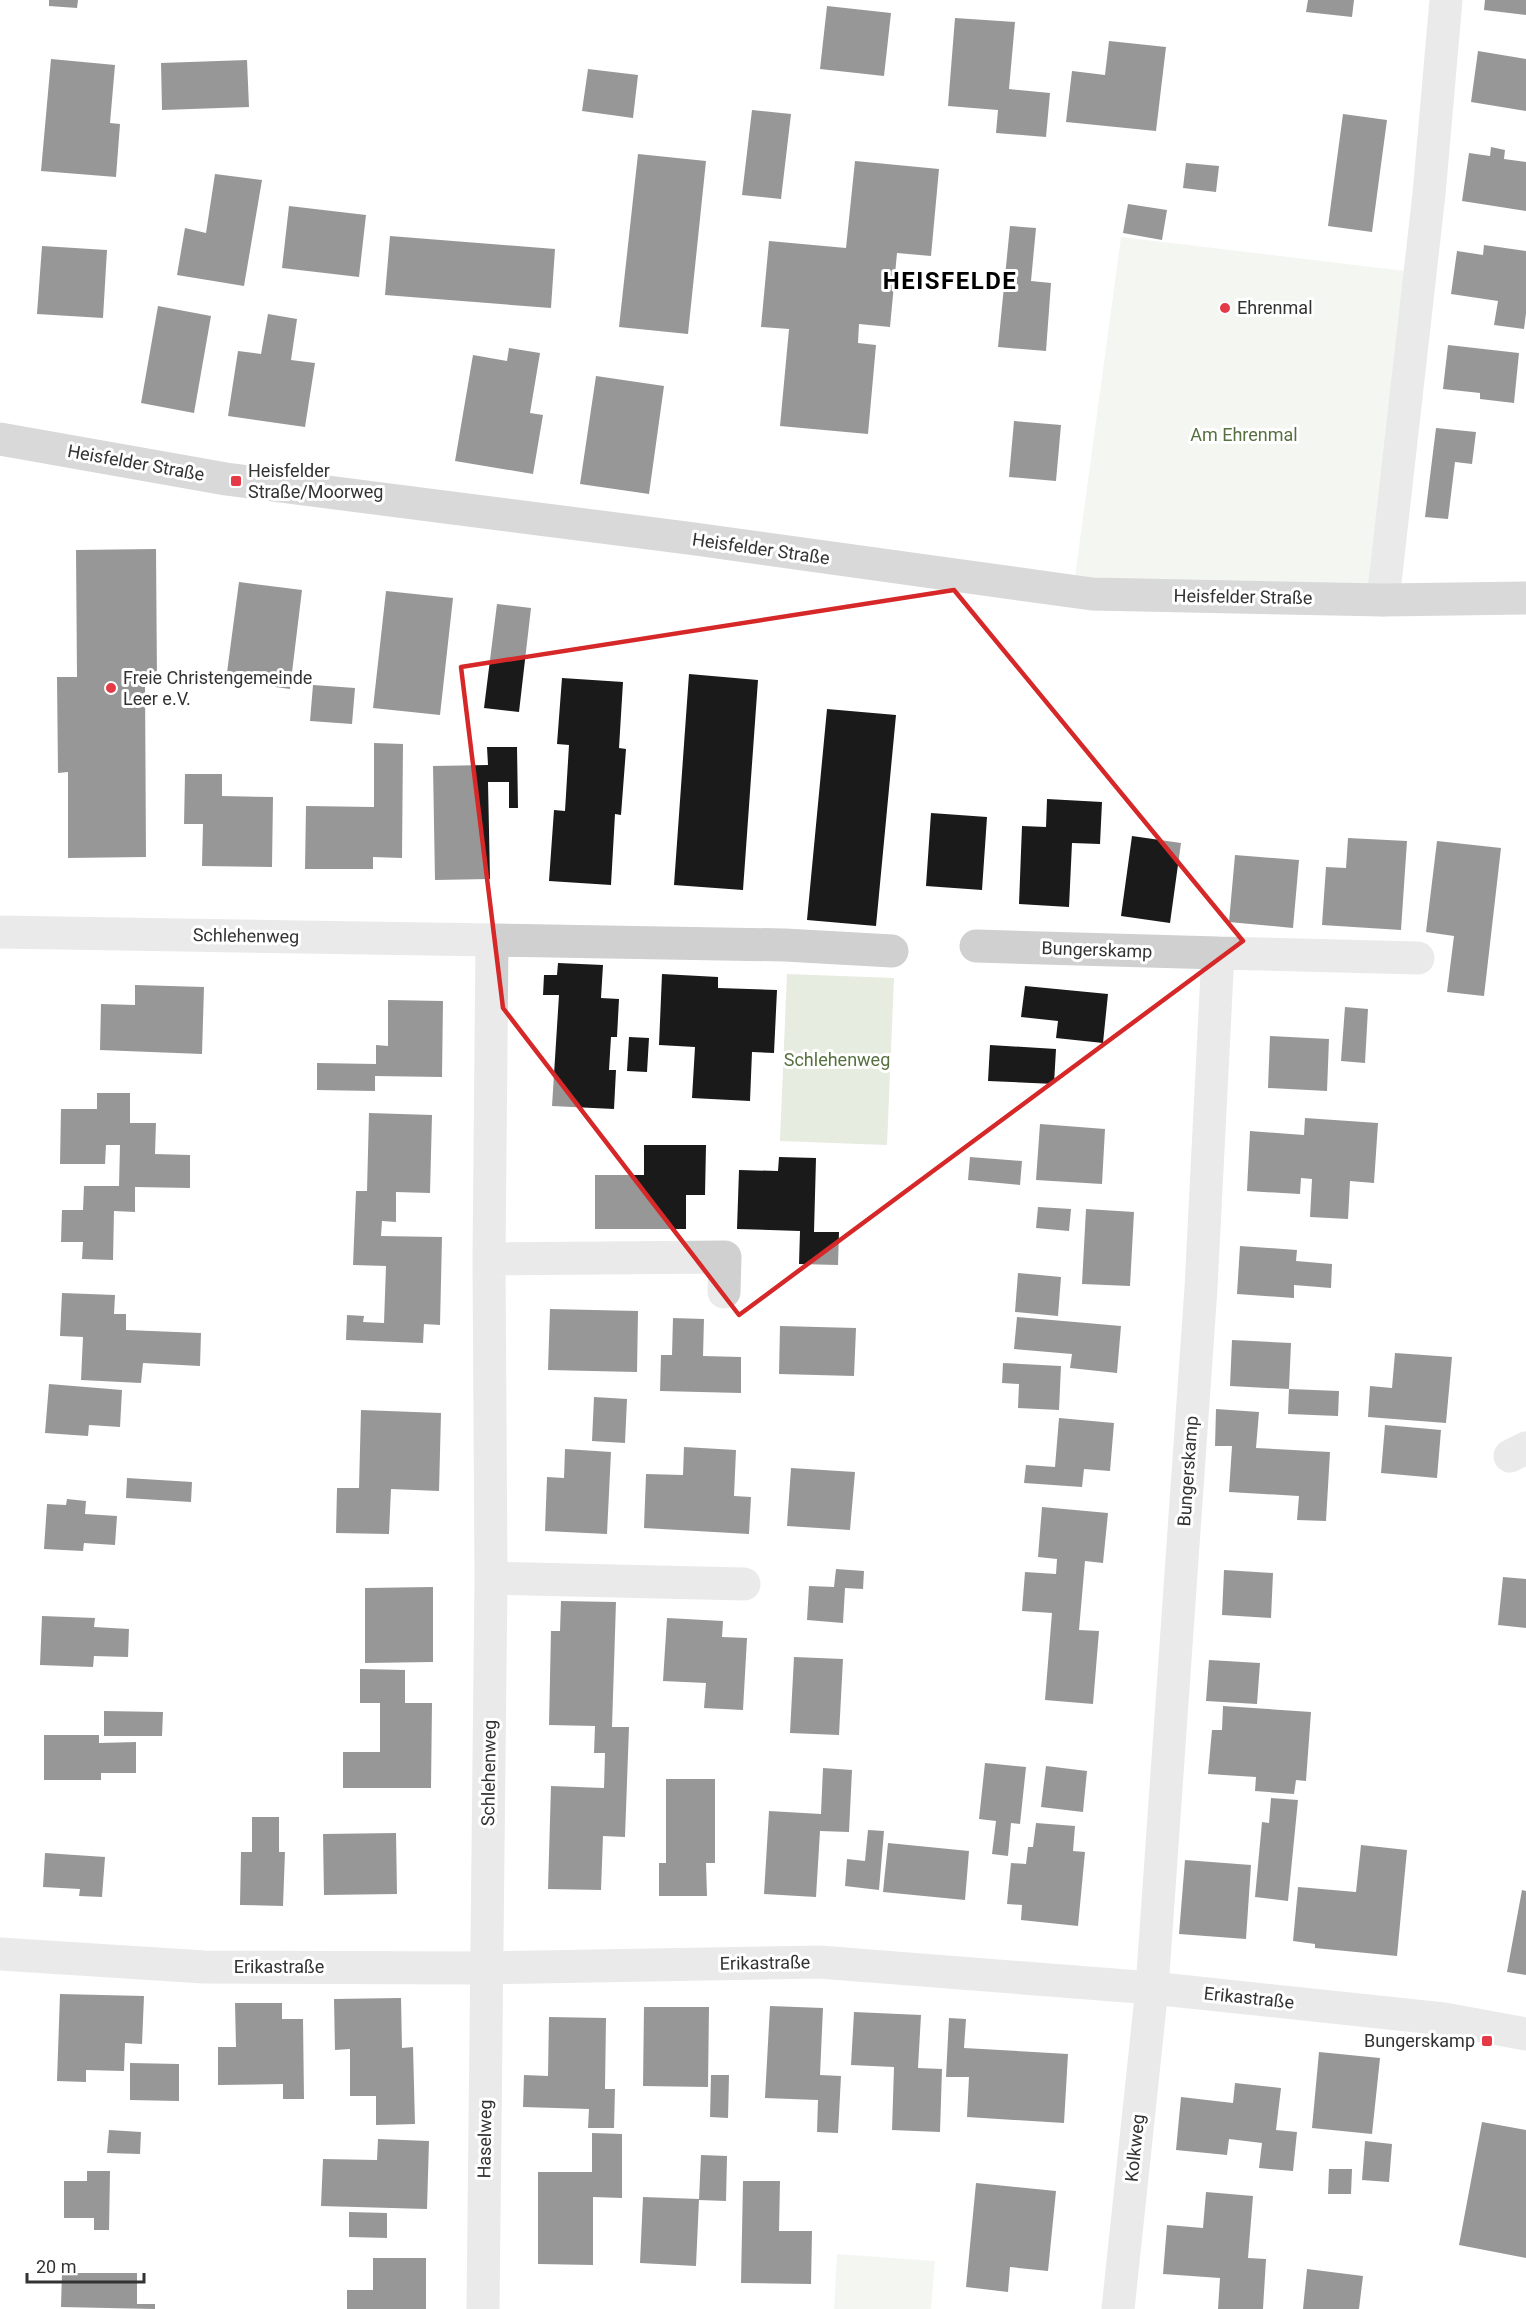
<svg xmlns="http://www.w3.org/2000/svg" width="1526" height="2309" viewBox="0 0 1526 2309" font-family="Roboto,sans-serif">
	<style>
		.green { fill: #e6ecdf }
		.building { fill: #1a1a1a }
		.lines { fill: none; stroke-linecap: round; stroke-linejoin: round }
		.minor { stroke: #d0d0d0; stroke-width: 33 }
		.major { stroke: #ababab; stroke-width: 33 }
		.marked { fill: none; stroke: #d62828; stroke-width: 4.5; stroke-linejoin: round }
		.poi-dot { fill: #e63946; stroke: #fff; stroke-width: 2 }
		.labels { text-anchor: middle; stroke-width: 6; stroke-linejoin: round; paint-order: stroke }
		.poi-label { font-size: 18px; fill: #333; stroke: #fff; text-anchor: start }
		.park-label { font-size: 18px; fill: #56703f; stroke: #fff }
		.street-label { font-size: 18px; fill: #333; stroke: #fff }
		.district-label { font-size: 24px; font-weight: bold; letter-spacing: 1.5px; fill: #000; stroke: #fff }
	</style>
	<rect width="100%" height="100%" fill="#fff"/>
	<path class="green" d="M1121 237 1413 272 1376 591 1074 584Z
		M787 974 894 978 887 1145 780 1141Z
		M837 2254 935 2261 931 2309H834Z"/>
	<path class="building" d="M49 0H78L77 8 49 6Z
		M1308 0H1354L1352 17 1306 12Z
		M1485 0H1526V15L1484 10Z
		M827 6 891 13 884 76 820 69Z
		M955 18 1015 22 1009 89 1050 93 1046 137 996 133 998 110 948 106Z
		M1109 41 1166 47 1156 131 1066 122 1072 71 1105 75Z
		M1478 51 1526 59V111L1471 102Z
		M51 59 115 65 110 123 120 124 116 177 41 171Z
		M247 60 249 107 162 110 161 63Z
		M588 69 638 75 633 118 582 111Z
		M752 110 791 114 781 199 742 195Z
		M1343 114 1387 120 1372 232 1328 226Z
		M1491 147 1505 150 1504 159 1526 162V211L1462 201 1469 153 1490 156Z
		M638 154 706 161 688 334 619 327Z
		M855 161 939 169 931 256 897 253 890 327 859 324 858 343 876 345 868 434 780 426 789 329 761 327 769 241 846 248Z
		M1186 163 1219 166 1216 192 1183 188Z
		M215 174 262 180 244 286 177 275 185 228 206 233Z
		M1128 204 1167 210 1162 240 1123 233Z
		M289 206 366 215 359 277 282 268Z
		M1010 226 1036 228 1031 281 1051 283 1046 351 998 347Z
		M390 236 555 249 551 308 385 295Z
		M1484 245 1526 251V313L1524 329 1494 325 1498 301 1451 294 1457 251 1483 255Z
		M42 246 107 250 103 318 37 314Z
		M158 306 211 316 194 413 141 403Z
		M268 314 297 319 291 360 315 363 305 427 228 416 238 351 261 354Z
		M1448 345 1519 353 1514 403 1480 399V393L1443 389Z
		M509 348 540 353 530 413 543 415 533 474 455 461 473 355 507 361Z
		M596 376 664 386 649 494 580 484Z
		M1014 421 1061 425 1056 481 1009 477Z
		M1436 428 1476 432 1472 464 1455 462 1448 519 1425 517Z
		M156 549 157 681H145L146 857 68 858V772L58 773 57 677H77L76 550Z
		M239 582 302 590 290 689 226 680Z
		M386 591 453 598 440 715 373 708Z
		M497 604 531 608 519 712 484 708Z
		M689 674 758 680 743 890 674 885Z
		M562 678 623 682 619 748 626 749 621 815 615 814 611 885 549 881 554 810 565 811 569 745 557 744Z
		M313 685 355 688 352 724 310 721Z
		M827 709 896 715 876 926 807 920Z
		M374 743 403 744 402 858 373 857V869H305L306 806 374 807Z
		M487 747H517L518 808H509V782H488L490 879 435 880 433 766 488 765Z
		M185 774H222V796L273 797 272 867 202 866 203 824H184Z
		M1047 799 1102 802 1100 844 1072 843 1069 907 1019 904 1022 826 1046 827Z
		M931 813 987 817 982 890 926 886Z
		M1132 836 1181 843 1170 923 1121 916Z
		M1348 838 1407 841 1401 930 1322 925 1326 867 1346 868Z
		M1437 841 1501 848 1484 996 1447 992 1454 936 1426 932Z
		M1235 855 1299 860 1293 928 1229 922Z
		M558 963 603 965 601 998 619 999 617 1037H611L609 1070H616L614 1109 552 1106 559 995H543L544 975H557Z
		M662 974 718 977V988L777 990 774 1053 752 1052 750 1101 692 1098 695 1047 659 1045Z
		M135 985 204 987 202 1054 100 1050 101 1004 135 1005Z
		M1025 986 1108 994 1103 1043 1056 1038 1058 1021 1021 1017Z
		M388 1000 443 1001 442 1077 375 1076V1091L317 1090V1063L376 1064V1045L388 1046Z
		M1345 1007 1368 1009 1365 1063 1341 1061Z
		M1270 1036 1329 1039 1327 1091 1268 1088Z
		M629 1037 649 1038 647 1072 627 1071Z
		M990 1045 1056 1049 1054 1084 988 1081Z
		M97 1093H130V1123H156L155 1154 190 1155V1188L135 1187V1212L114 1211 113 1260 82 1259 83 1242H61L62 1210H83L84 1186H119L120 1145H106L105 1164H60L61 1109H97Z
		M369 1113 432 1115 430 1193 396 1192V1222L382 1221 381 1236 442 1237 440 1325 424 1324 423 1343 346 1340 347 1315 364 1316 363 1322 384 1323 386 1266 353 1265 356 1191H367Z
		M1305 1118 1378 1123 1374 1183 1350 1181 1348 1219 1310 1217 1312 1179 1301 1178 1300 1194 1247 1191 1250 1131 1304 1135Z
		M1040 1124 1105 1129 1102 1184 1036 1180Z
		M644 1145H706L705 1195H686V1229H595V1175H644Z
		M779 1157 816 1158 814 1232H839L838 1265 799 1264 800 1231 737 1229 739 1170 778 1171Z
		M970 1157 1022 1161 1020 1185 968 1180Z
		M1038 1207 1071 1209 1069 1231 1036 1228Z
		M1086 1209 1134 1212 1130 1286 1082 1284Z
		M1240 1246 1297 1250 1296 1261 1332 1264 1331 1288 1294 1285V1298L1237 1294Z
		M1018 1273 1061 1277 1058 1316 1015 1312Z
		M62 1293 115 1295 114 1314H126V1330L201 1333 200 1366 143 1363 141 1383 81 1380 83 1337 60 1336Z
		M550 1309 638 1311 637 1372 548 1370Z
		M1017 1317 1121 1326 1117 1373 1070 1368 1072 1354 1014 1349Z
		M673 1318 704 1319 703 1356 741 1357V1393L660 1391 661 1355H672Z
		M780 1326 856 1328 854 1376 779 1374Z
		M1232 1340 1291 1343 1289 1389 1339 1391 1338 1416 1288 1414 1289 1389 1230 1386Z
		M1395 1353 1452 1357 1446 1423 1368 1417 1370 1386 1392 1388Z
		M1003 1363 1061 1366 1059 1410 1018 1408 1019 1384 1002 1383Z
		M49 1384 122 1390 120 1427 89 1425 88 1436 45 1433Z
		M594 1397 627 1399 625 1443 592 1441Z
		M1216 1409 1259 1412 1256 1448 1330 1452 1326 1521 1297 1520 1299 1496 1229 1492 1232 1446H1215Z
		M361 1410 441 1413 439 1491 391 1489 389 1534 336 1533 337 1488H359Z
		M1059 1418 1114 1423 1110 1471 1084 1469 1082 1487 1024 1483 1026 1465 1055 1467Z
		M1385 1425 1441 1430 1437 1478 1381 1473Z
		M684 1447 736 1450 734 1496 751 1497 749 1534 644 1528 646 1474 683 1475Z
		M565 1449 611 1452 607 1534 545 1531 547 1477 564 1478Z
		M791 1468 855 1472 850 1530 787 1526Z
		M127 1478 192 1482 191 1502 126 1498Z
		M67 1499 86 1501 85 1514 117 1516 115 1545 84 1543 83 1551 44 1549 47 1504 66 1505Z
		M1042 1507 1108 1513 1103 1563 1085 1561 1079 1630 1099 1631 1093 1704 1045 1700 1052 1613 1022 1611 1025 1572 1056 1574 1057 1559 1038 1557Z
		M836 1569 864 1571 863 1589 845 1588 843 1623 807 1620 809 1586 834 1587Z
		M1224 1570 1273 1573 1271 1618 1222 1615Z
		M1503 1577 1526 1579V1628L1498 1625Z
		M433 1587V1662L365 1663V1588Z
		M561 1601 616 1602 612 1727H629L625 1837 603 1836 601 1890 548 1889 551 1786 604 1788 605 1753H594L595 1726 549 1725 551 1631H560Z
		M42 1616 95 1618 94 1627 129 1629 128 1657 94 1656 93 1667 40 1665Z
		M667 1618 723 1621 722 1637 747 1638 743 1710 704 1708 706 1683 663 1681Z
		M794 1657 843 1659 839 1735 790 1733Z
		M1209 1660 1260 1663 1257 1704 1206 1701Z
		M360 1669 405 1670V1703H432L431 1788H343V1752H380V1703H360Z
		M1223 1706 1311 1712 1306 1781 1296 1780 1294 1794 1255 1791 1256 1777 1208 1774 1212 1730H1222Z
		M104 1711 163 1712 162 1736H104Z
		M44 1735H99V1743L136 1742V1773H101V1780H44Z
		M985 1763 1026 1767 1020 1824 1011 1823 1008 1856 992 1854 996 1821 979 1819Z
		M1046 1766 1087 1771 1083 1812 1041 1807Z
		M823 1768 852 1770 849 1832 820 1831 816 1897 764 1894 769 1811 821 1814Z
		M666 1779H715V1863H706L707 1896H659V1863H666Z
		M1271 1798 1298 1800 1288 1901 1255 1897 1262 1822 1269 1823Z
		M252 1817H279V1852H285L283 1906 240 1905 241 1852H252Z
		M1036 1823 1075 1826 1073 1851 1085 1852 1078 1926 1021 1920 1022 1905 1007 1904 1011 1863 1026 1864 1028 1847H1033Z
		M868 1830 884 1831 879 1890 845 1886 847 1859 865 1861Z
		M396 1833 397 1894 324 1895 323 1834Z
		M888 1843 969 1851 965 1900 883 1892Z
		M1361 1845 1407 1850 1397 1956 1315 1948V1944L1293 1941 1298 1887 1356 1892Z
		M45 1853 105 1857 102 1897 79 1896 80 1889 43 1887Z
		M1185 1860 1251 1865 1246 1939 1179 1934Z
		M1522 1890 1526 1891V1975L1507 1972Z
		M60 1994 144 1996 142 2044 125 2043 124 2071 86 2070V2082L57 2081Z
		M401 1998 402 2048 413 2047 415 2124 376 2125V2096H350V2049L335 2050 334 1999Z
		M235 2003H282V2019H303L304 2099H283V2084L218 2085V2047H236Z
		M770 2006 823 2008 820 2075 841 2076 838 2133 817 2132 818 2100 765 2098Z
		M644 2007H709L708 2087 643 2086Z
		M854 2012 921 2015 918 2068 942 2069 940 2132 892 2130 894 2067 851 2065Z
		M549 2017 606 2018 605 2089H615L614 2128H588L589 2109 523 2107 524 2075 548 2076Z
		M949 2018 966 2019 964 2048 1068 2054 1064 2123 967 2117 969 2077H946Z
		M1319 2052 1380 2058 1372 2134 1312 2128Z
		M130 2063 179 2064V2101L130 2100Z
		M711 2075H729L728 2118 710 2117Z
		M1235 2083 1281 2088 1276 2130 1297 2132 1293 2171 1259 2168 1262 2143 1229 2139 1227 2155 1176 2150 1181 2097 1233 2103Z
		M1482 2122 1526 2130V2258L1459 2245Z
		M109 2130 141 2132 140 2154 107 2153Z
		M592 2133 622 2134V2198L593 2197V2265L538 2264V2172H592Z
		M378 2139 429 2141 427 2209 321 2206 323 2159 377 2160Z
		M1365 2141 1392 2144 1389 2182 1362 2180Z
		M701 2155 727 2156 726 2201 699 2200Z
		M1329 2169H1352L1351 2194H1328Z
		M87 2171H110L109 2230H94V2218H64V2181H87Z
		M743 2181H780L779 2231H812L811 2284 741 2283Z
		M976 2183 1056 2191 1048 2271 1010 2267 1008 2292 966 2287Z
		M1206 2192 1253 2196 1248 2258 1266 2259 1263 2309H1218L1220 2278 1163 2274 1167 2225 1203 2228Z
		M643 2197 699 2199 696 2266 640 2263Z
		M349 2212 387 2213V2238L349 2237Z
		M373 2258H426V2309H347V2290H373Z
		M1307 2269 1363 2276 1359 2309H1303Z
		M62 2273H137V2304H155V2309L61 2307Z"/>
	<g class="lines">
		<path class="minor" d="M1383 600 1429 194 1446 0
			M0 932 492 940 489 1259 491 1578 483 2309
			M492 940 785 945 892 951
			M976 946 1218 953
			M489 1259 725 1257 724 1292
			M1510 1456 1526 1448
			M491 1578 744 1584
			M0 1954 204 1967 487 1968 819 1962 1152 1988 1444 2019 1526 2034
			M1118 2309 1152 1988 1201 1288 1218 953 1418 958"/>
		<path class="major" d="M0 439 226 479 695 539 1092 594 1383 600 1526 598"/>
	</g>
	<path d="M0 0H1526V2309H0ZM954 590 1243 941 739 1315 503 1008 461 667Z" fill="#fff" fill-opacity=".55" fill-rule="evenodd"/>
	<path class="marked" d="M954 590 1243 941 739 1315 503 1008 461 667Z"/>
	<g class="poi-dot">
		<circle cx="1225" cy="308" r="6"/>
		<rect x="230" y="475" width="12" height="12" rx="3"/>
		<circle cx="111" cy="688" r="6"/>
		<rect x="1481" y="2035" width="12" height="12" rx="3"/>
	</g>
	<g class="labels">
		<g class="poi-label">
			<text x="1237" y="314">Ehrenmal</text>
			<text x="248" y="477">Heisfelder<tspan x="248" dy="21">Straße/Moorweg</tspan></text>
			<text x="123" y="684">Freie Christengemeinde<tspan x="123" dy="21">Leer e.V.</tspan></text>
			<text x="1475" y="2047" text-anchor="end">Bungerskamp</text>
		</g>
		<g class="park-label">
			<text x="1244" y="441">Am Ehrenmal</text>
			<text x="837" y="1066">Schlehenweg</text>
		</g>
		<g class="street-label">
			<text transform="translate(136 463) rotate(10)" y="6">Heisfelder Straße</text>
			<text transform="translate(761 549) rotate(8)" y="6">Heisfelder Straße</text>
			<text transform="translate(1243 597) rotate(1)" y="6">Heisfelder Straße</text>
			<text transform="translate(246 936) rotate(1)" y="6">Schlehenweg</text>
			<text transform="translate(1097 950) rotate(2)" y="6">Bungerskamp</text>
			<text transform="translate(1188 1471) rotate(-86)" y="6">Bungerskamp</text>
			<text transform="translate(489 1773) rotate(-89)" y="6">Schlehenweg</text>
			<text transform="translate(765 1963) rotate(-1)" y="6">Erikastraße</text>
			<text x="279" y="1973">Erikastraße</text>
			<text transform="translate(1249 1998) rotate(6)" y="6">Erikastraße</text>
			<text transform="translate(485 2139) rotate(-89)" y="6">Haselweg</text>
			<text transform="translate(1135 2148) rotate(-84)" y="6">Kolkweg</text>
		</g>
		<g class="district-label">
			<text x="950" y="289">HEISFELDE</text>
		</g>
	</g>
	<path d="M27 2273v9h117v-9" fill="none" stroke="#333333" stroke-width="3"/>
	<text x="36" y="2273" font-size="18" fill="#333333" stroke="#ffffff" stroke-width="4.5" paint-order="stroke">20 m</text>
</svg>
